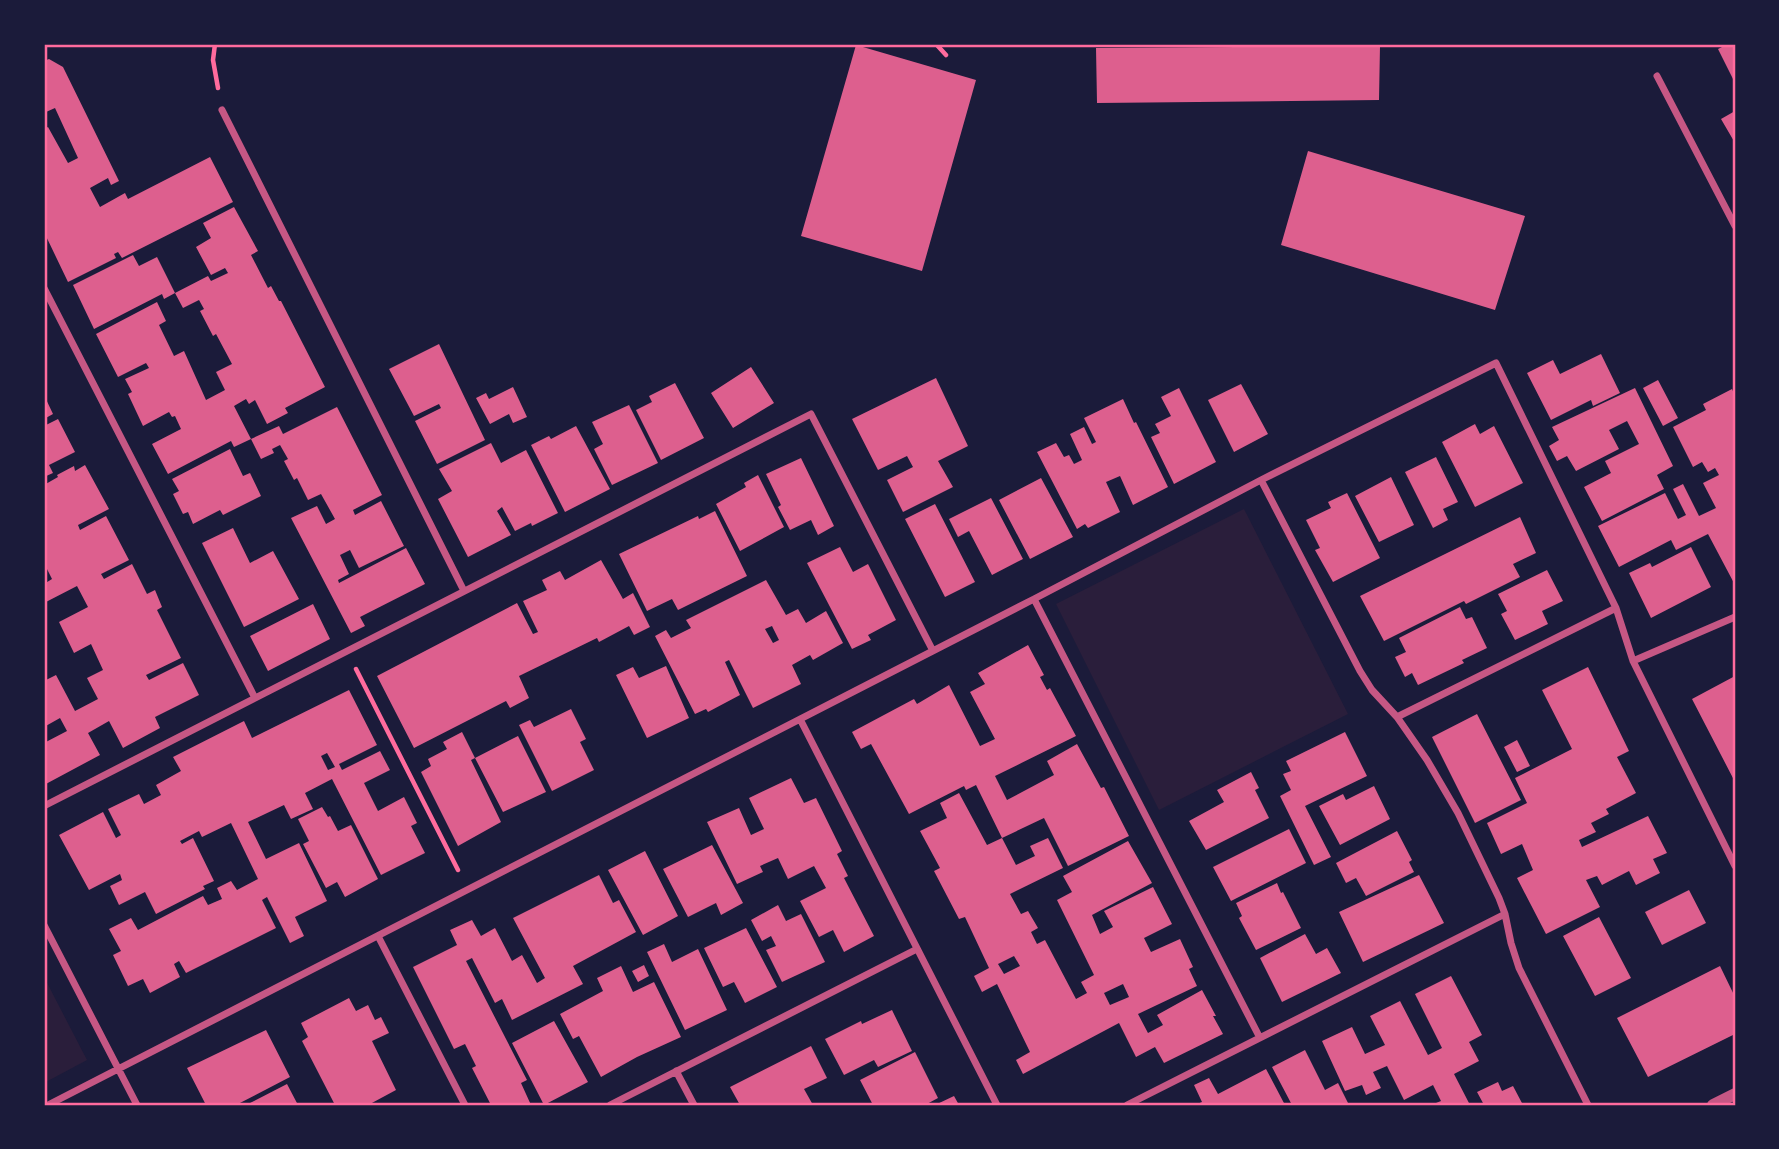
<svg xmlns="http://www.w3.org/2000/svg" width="1779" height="1149" viewBox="0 0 1779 1149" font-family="'Noto Sans',sans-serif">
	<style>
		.green { fill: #2a1e3b }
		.building { fill: #dd5f8e; fill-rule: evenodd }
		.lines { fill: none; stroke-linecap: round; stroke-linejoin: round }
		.path { stroke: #ff6b9d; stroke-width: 4.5 }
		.minor { stroke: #c65784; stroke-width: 7 }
		.tertiary { stroke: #c65784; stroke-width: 12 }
		.neatline { fill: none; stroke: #ff6b9d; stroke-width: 2.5 }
	</style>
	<rect width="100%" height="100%" fill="#1b1b3a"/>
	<path class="green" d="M1244 509 1348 714 1159 810 1056 604Z
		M44 977 87 1060 44 1083Z"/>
	<path class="building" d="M1728 44H1735V83L1718 49Z
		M856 45 976 80 922 271 801 236Z
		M1380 46 1379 100 1097 103 1096 48Z
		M49 59 63 67 119 181 111 185 108 178 90 188 100 207 125 193 128 199 210 157 233 202 122 258 118 252 114 254 116 258 68 282 44 232V129L48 127 68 163 78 158 55 108 46 112 44 108V61Z
		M1735 111V143L1721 119Z
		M1308 151 1525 216 1495 310 1281 245Z
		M234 207 258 251 251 255 268 288 271 286 279 301H281L325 387 285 408 288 413 267 424 255 400 249 404 246 399 234 406 251 439 234 447 231 441 168 474 152 444 181 429 175 416 172 417 169 412 143 426 128 394 132 392 125 379 149 368 146 363 118 377 96 334 157 302 166 321 159 325 174 356 184 351 206 400 225 390 216 372 232 364 216 334 213 336 200 311 204 309 199 300 183 308 175 293 208 276 211 281 228 273 225 268 211 275 196 247 211 238 203 223Z
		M133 255 139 266 157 257 175 293 164 299 162 294 94 329 73 285Z
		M439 344 485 440 437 464 415 421 441 408 439 404 414 416 389 369Z
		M1601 354 1620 393 1593 406 1591 400 1551 420 1527 373 1553 360 1560 374Z
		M751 367 774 403 733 428 711 393Z
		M936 378 968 446 938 461 953 487 903 512 887 480 913 467 907 456 878 470 852 419Z
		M1658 380 1678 418 1663 426 1643 388Z
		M675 383 704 438 661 460 636 410 652 402 649 396Z
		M1241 384 1268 434 1234 452 1208 400Z
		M513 387 527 417 513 423 509 414 490 424 476 398 486 393 489 399Z
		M1179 388 1216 462 1174 484 1151 437 1160 433 1155 424 1171 416 1161 397Z
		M1635 388 1673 466 1657 475 1664 489 1602 521 1584 487 1611 473 1605 461 1639 444 1627 421 1609 430 1619 449 1576 471 1567 456 1557 461 1549 446 1559 440 1552 427Z
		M1732 389 1735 396V585L1708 534 1676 550 1671 540 1619 567 1598 526 1665 493 1678 519 1686 515 1673 489 1683 484 1699 516 1716 508 1703 483 1719 475 1715 468 1708 472 1702 462 1693 467 1673 427 1706 410 1703 404Z
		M44 395 53 414 44 419Z
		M1123 399 1134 423 1136 422 1168 487 1133 505 1120 476 1106 482 1120 512 1088 528 1085 524 1077 529 1037 452 1056 443 1064 457 1069 455 1074 464 1082 460 1070 434 1084 427 1092 444 1096 442 1084 418Z
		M629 405 658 463 612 485 594 449 603 444 592 422Z
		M337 407 382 495 353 510 355 515 381 501 404 546 359 568 350 550 340 555 349 574 338 580 339 583 406 548 425 584 360 617 365 626 351 633 291 518 317 506 326 524 335 519 321 494 308 500 297 478 294 480 284 461 288 459 280 445 272 449 274 453 261 459 251 439 279 426 283 434Z
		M58 419 75 452 49 465 53 473 44 477V426Z
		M1475 424 1480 434 1494 426 1523 483 1475 507 1442 442Z
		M576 426 610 489 565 512 531 445 549 436 551 439Z
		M491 443 501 463 526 450 558 513 532 526 531 523 515 531 502 507 497 511 511 535 468 557 438 499 452 491 439 469Z
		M230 449 243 476 250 473 261 496 223 515 220 510 193 524 188 512 183 514 173 494 179 491 172 479Z
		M1436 457 1458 502 1443 509 1448 520 1433 528 1405 472Z
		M801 458 834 526 818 535 811 520 790 530 778 507 781 505 766 474Z
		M85 465 109 509 78 525 80 530 106 516 129 560 101 574 104 579 132 564 147 594 155 590 162 607 157 610 181 658 146 675 149 680 183 663 199 695 155 717 160 728 123 748 109 721 88 733 100 755 44 785V743L67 731 60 718 44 727V681L56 675 75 711 98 699 87 678 103 670 91 644 74 653 59 622 88 607 77 586 44 603V584L52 579 44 563V485L58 477 57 475 74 466 75 471Z
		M758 475 784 527 740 551 716 504 746 487 744 483Z
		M1391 477 1414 525 1379 542 1355 496Z
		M1041 478 1073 537 1030 559 999 500Z
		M1347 493 1380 558 1333 582 1315 550 1320 548 1306 520 1331 508 1328 502Z
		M991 498 1023 559 992 575 969 531 958 537 949 519Z
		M935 504 975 582 945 597 905 519Z
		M715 511 747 576 678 610 672 599 647 611 619 554 698 516 699 519Z
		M1520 517 1536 553 1513 564 1520 577 1466 604 1464 601 1384 641 1360 596Z
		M233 528 250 563 273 551 299 599 244 627 202 543Z
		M840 547 853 572 868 564 896 620 868 635 871 640 852 649 807 563Z
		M1691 547 1711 587 1651 618 1629 573 1650 563 1652 567Z
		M601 560 623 599 633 593 650 627 634 635 629 626 599 642 597 638 519 676 529 698 510 708 506 701 414 748 377 676 517 603 533 634 538 632 523 601 547 590 542 580 560 571 565 580Z
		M1547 570 1563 601 1542 611 1548 624 1515 640 1501 614 1507 611 1498 594Z
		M766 580 786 615 798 609 806 623 826 611 843 643 813 660 810 655 792 665 801 684 753 708 729 660 725 662 740 695 708 712 706 709 695 714 655 636 666 630 671 638 691 628 686 620ZM772 626 779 640 773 643 765 629Z
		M313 604 330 639 268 671 250 636Z
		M1460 607 1466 619 1472 617 1487 648 1462 660 1464 663 1418 685 1412 673 1405 677 1395 657 1406 652 1399 638Z
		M1028 645 1044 675 1040 677 1047 690 1050 688 1076 736 995 776 1007 800 1054 775 1047 761 1077 744 1101 788 1104 787 1129 836 1068 866 1044 818 1002 838 976 785 966 790 964 786 909 814 871 744 861 749 852 732 914 699 917 704 949 685 980 746 995 739 970 692 985 684 978 673Z
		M666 666 689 718 647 738 616 675 633 667 639 678Z
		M1588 667 1629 751 1617 757 1636 793 1606 809 1609 814 1591 823 1596 832 1579 840 1582 847 1648 816 1667 853 1653 859 1660 873 1636 885 1629 871 1602 885 1597 876 1586 880 1600 907 1546 934 1517 878 1533 870 1522 844 1501 854 1487 823 1527 803 1515 778 1572 749 1542 690Z
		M1735 676V782L1692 699Z
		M349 690 377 745 339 764 342 770 380 751 390 770 364 783 378 811 404 797 417 823 411 826 425 853 381 875 332 779 305 793 313 809 291 819 284 805 248 822 266 859 299 843 327 901 295 917 304 936 290 943 267 897 262 900 276 928 186 973 179 961 174 964 180 977 150 993 143 979 128 986 113 955 121 951 109 929 131 918 138 930 203 896 208 905 222 899 217 888 231 881 237 890 258 879 231 823 202 837 199 831 180 841 182 844 193 838 214 881 203 886 205 889 156 914 145 892 119 905 110 886 122 880 120 874 89 890 59 835 103 812 116 838 121 835 108 809 139 794 144 804 161 795 156 785 181 771 173 757 244 721 252 738ZM327 753 335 767 328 770 321 756Z
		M571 709 586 739 580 742 594 770 552 791 519 725 530 720 534 727Z
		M1477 714 1521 800 1475 823 1432 737Z
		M462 732 475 758 518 736 546 792 503 812 475 758 471 760 501 822 458 846 421 772 431 766 428 759 447 749 443 742Z
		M1345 732 1367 776 1305 806 1331 857 1314 865 1280 796 1291 790 1283 774 1291 771 1286 761Z
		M1517 740 1530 766 1517 772 1504 747Z
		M1251 772 1259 788 1255 790 1269 818 1206 850 1189 821 1224 802 1217 790Z
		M791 778 804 803 816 798 842 851 837 854 848 876 844 878 874 936 844 952 833 930 819 937 800 901 826 888 814 866 788 879 778 858 760 866 763 872 737 884 707 822 739 808 751 835 764 829 749 798Z
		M1374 786 1390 819 1340 845 1319 806 1343 794 1346 800Z
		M959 793 987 845 1002 838 1016 865 1035 856 1030 846 1048 838 1063 868 1010 894 1021 914 1028 911 1038 928 1031 932 1037 944 1045 940 1076 999 1087 993 1081 982 1094 975 1057 900 1072 892 1063 876 1128 841 1152 883 1092 915 1100 934 1113 927 1104 911 1153 887 1172 924 1144 938 1151 952 1180 939 1193 967 1189 969 1197 986 1138 1014 1148 1033 1163 1025 1157 1015 1202 990 1216 1016H1213L1223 1034 1164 1063 1155 1047 1136 1057 1119 1023 1023 1074 1016 1060 1030 1052 997 984 982 992 974 976 989 968 965 917 959 919 934 871 940 868 920 831 947 818 940 803ZM1014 956 1020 966 1004 974 998 964ZM1123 984 1129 997 1110 1005 1104 993Z
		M322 807 328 817 330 816 338 831 351 825 378 879 345 897 337 882 326 888 303 844 309 841 298 819Z
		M1289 829 1306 863 1231 901 1213 867Z
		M1397 831 1412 860 1409 862 1414 872 1366 896 1356 878 1346 883 1336 863Z
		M712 845 743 903 721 915 716 903 688 917 663 869Z
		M645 851 678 916 643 935 608 870Z
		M599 875 613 903 619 900 636 932 573 966 583 984 512 1020 502 999 495 1003 472 958 466 961 527 1080 521 1083 531 1105H491L472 1068 476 1066 465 1044 454 1049 413 967 457 945 450 930 472 920 481 936 495 928 512 961 522 955 537 983 545 978 513 918Z
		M1419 875 1444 923 1363 962 1339 912Z
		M1277 883 1281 893 1283 892 1301 928 1256 950 1239 918 1242 916 1236 903Z
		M1689 890 1706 923 1662 945 1645 912Z
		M778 905 786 921 801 914 825 962 782 982 766 950 776 946 771 936 762 941 751 920Z
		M1599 917 1631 978 1595 996 1563 936Z
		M746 928 777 987 745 1003 734 982 723 987 704 948Z
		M1305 934 1316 954 1327 948 1341 973 1282 1002 1260 958Z
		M664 944 672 962 698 949 727 1010 685 1030 647 952Z
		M644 965 649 976 638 982 632 971Z
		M621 966 633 992 654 982 681 1037 637 1057 601 1077 579 1036 573 1039 560 1014 603 991 597 978Z
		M1720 966 1735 997V1034L1648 1077 1617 1018Z
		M1451 976 1482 1035 1469 1042 1479 1061 1454 1074 1470 1105H1431L1441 1101 1433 1085 1404 1100 1387 1066 1373 1072 1381 1088 1366 1095 1362 1085 1345 1091 1322 1041 1352 1027 1365 1054 1385 1045 1370 1016 1400 1001 1428 1055 1442 1048 1415 994Z
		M349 998 356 1011 368 1005 375 1020 381 1017 389 1033 372 1041 396 1090 370 1104 371 1105H335L302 1041 308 1037 301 1023Z
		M892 1010 912 1051 878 1067 874 1060 844 1075 825 1039 861 1021 862 1024Z
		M554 1021 588 1082 544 1105 512 1043Z
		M266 1030 290 1077 236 1105H206L187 1068Z
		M811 1046 827 1078 804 1089 813 1105H740L730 1087Z
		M1305 1050 1325 1090 1338 1083 1349 1105H1292L1272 1067Z
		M915 1052 938 1098 925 1105H873L860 1080Z
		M1266 1069 1285 1105H1195L1202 1102 1194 1085 1209 1078 1218 1094Z
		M1498 1082 1502 1091 1513 1086 1523 1105H1478L1483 1103 1477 1092Z
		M287 1084 298 1105H246Z
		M954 1096 959 1105H935Z"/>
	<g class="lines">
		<path class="path" d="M215 44 213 60 218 88
			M936 44 946 55
			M356 669 458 870"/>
		<path class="minor" d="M1657 76 1735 226
			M222 110 464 591
			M44 288 255 698
			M1261 480 1360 671 1372 690 1397 717 1427 760 1458 813 1499 898 1505 914 1511 943 1519 968 1588 1105
			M1034 599 1260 1038
			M1633 661 1735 617
			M1397 717 1616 608
			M800 719 997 1105
			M44 806 811 414 933 651
			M44 925 137 1105
			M378 936 465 1105
			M676 1071 694 1105
			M48 1105 1034 599 1261 480 1496 363 1616 608 1633 661 1735 866
			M610 1105 917 949
			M1127 1105 1505 914"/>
		<path class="tertiary" d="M1713 1105 1735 1094"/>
	</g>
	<rect width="1779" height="1149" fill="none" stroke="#1b1b3a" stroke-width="91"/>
	<rect x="46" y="46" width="1688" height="1058" class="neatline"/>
</svg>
